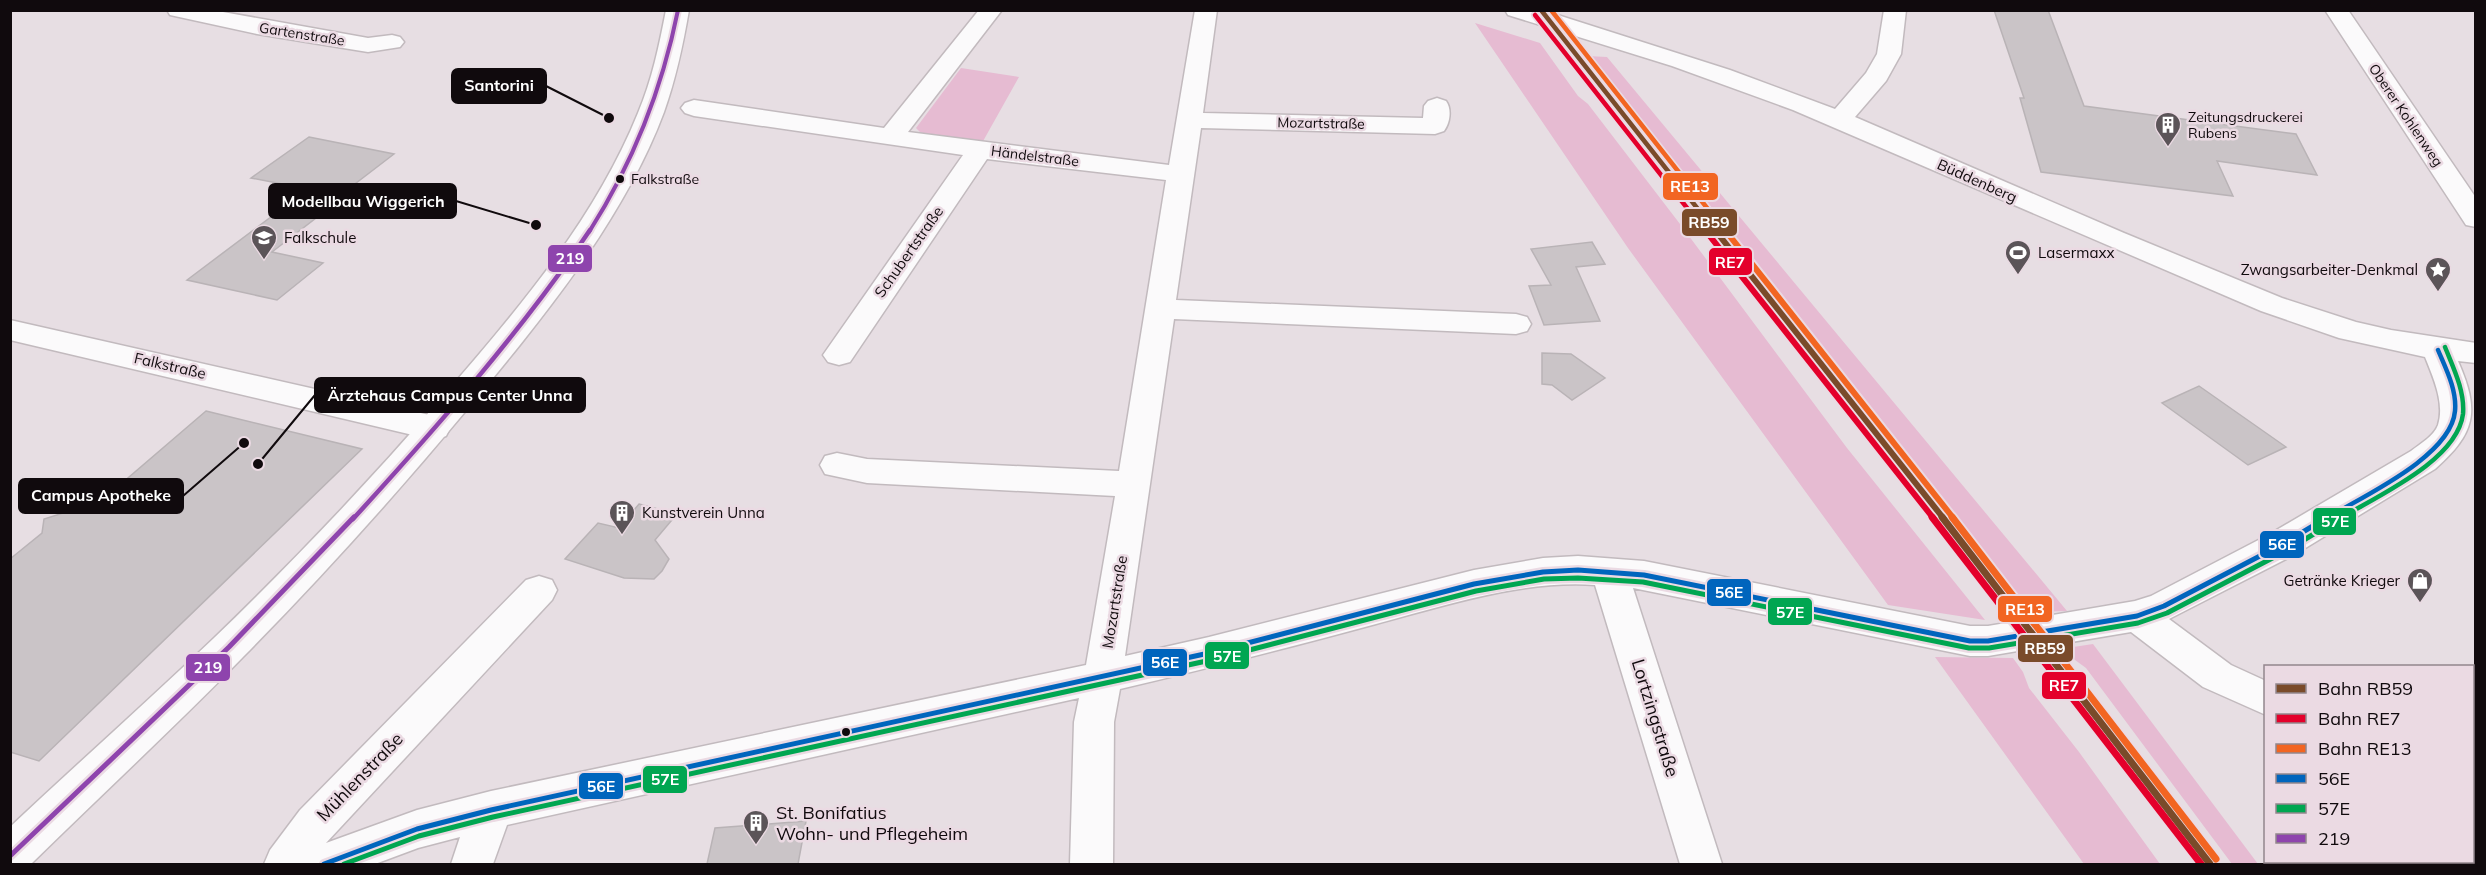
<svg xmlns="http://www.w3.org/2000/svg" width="2486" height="875" viewBox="0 0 2486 875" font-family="Mulish,sans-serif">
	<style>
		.green { fill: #e6bbd2 }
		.building { fill: #cac4c7; stroke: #b9b3b6; stroke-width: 1.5 }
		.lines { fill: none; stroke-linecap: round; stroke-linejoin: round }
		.minor-casing { stroke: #c2babe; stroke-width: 3 }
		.major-casing { stroke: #c2babe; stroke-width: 3 }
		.minor { fill: #fbfafb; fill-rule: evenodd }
		.major { fill: #fbfafb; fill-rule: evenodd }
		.bus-1-far1-casing { stroke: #ebdae3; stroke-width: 9 }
		.bus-1-casing { stroke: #ebdae3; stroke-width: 10 }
		.bus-2-far1-casing { stroke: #ebdae3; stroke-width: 9 }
		.bus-2-casing { stroke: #ebdae3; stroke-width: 10 }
		.bus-3-far2-casing { stroke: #ebdae3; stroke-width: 8 }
		.bus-3-far1-casing { stroke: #ebdae3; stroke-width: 9 }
		.bus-3-casing { stroke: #ebdae3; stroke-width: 10 }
		.bus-1-far1 { stroke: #0065bd; stroke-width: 4.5 }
		.bus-1 { stroke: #0065bd; stroke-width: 5 }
		.bus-2-far1 { stroke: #00a651; stroke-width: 4.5 }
		.bus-2 { stroke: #00a651; stroke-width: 5 }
		.bus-3-far2 { stroke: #8e44ad; stroke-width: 4 }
		.bus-3-far1 { stroke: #8e44ad; stroke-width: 4.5 }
		.bus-3 { stroke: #8e44ad; stroke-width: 5 }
		.rail-1-far2-casing { stroke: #ebdae3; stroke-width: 8 }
		.rail-1-far1-casing { stroke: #ebdae3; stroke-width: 10 }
		.rail-1-casing { stroke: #ebdae3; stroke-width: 11 }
		.rail-2-far2-casing { stroke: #ebdae3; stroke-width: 8 }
		.rail-2-far1-casing { stroke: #ebdae3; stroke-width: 10 }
		.rail-2-casing { stroke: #ebdae3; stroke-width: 11 }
		.rail-3-far2-casing { stroke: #ebdae3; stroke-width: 8 }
		.rail-3-far1-casing { stroke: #ebdae3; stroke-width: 10 }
		.rail-3-casing { stroke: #ebdae3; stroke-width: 11 }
		.rail-1-far2 { stroke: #7a4b2a; stroke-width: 4.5 }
		.rail-1-far1 { stroke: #7a4b2a; stroke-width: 6 }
		.rail-1 { stroke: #7a4b2a; stroke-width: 7 }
		.rail-2-far2 { stroke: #e4002b; stroke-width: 4.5 }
		.rail-2-far1 { stroke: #e4002b; stroke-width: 6 }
		.rail-2 { stroke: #e4002b; stroke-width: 7 }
		.rail-3-far2 { stroke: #f26522; stroke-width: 4.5 }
		.rail-3-far1 { stroke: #f26522; stroke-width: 6 }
		.rail-3 { stroke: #f26522; stroke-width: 7 }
		.bus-dot { fill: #100a0d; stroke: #ebdae3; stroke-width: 2 }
		.labels { text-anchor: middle; stroke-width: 5; stroke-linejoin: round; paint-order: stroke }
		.far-street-label { font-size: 14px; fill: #100a0d; stroke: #ebdae3 }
		.far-poi-label { font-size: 14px; fill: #100a0d; stroke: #ebdae3; text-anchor: start }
		.bus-label { font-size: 14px; fill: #100a0d; stroke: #ebdae3; text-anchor: start }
		.street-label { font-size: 15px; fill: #100a0d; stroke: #ebdae3 }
		.poi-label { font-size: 15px; fill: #100a0d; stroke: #ebdae3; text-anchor: start }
		.near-street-label { font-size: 18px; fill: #100a0d; stroke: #ebdae3 }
		.near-poi-label { font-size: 18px; fill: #100a0d; stroke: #ebdae3; text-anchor: start }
		.leader { fill: none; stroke: #100a0d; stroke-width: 2 }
		.callout-dot { fill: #100a0d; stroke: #ebdae3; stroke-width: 2 }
		.callout { fill: #100a0d; stroke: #100a0d; stroke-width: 2 }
		.callout-label { font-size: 16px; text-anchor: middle; font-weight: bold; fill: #fff }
		.line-badge { stroke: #ebdae3; stroke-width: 2 }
		.badge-label { font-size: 16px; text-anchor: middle; font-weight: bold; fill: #fff }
	</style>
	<rect width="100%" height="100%" fill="#e7dee3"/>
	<path class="green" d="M1475 23 1540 43 1578 96 1588 104 1680 224 1847 448 1985 620 1888 605 1628 248Z
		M1587 56 1607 57 2067 611 2031 612Z
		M961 68 1019 77 982 143 923 135 916 128Z
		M2093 644 2258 864H2232L2086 668 2060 649Z
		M1935 657 2013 658 2023 672 2029 688 2079 752 2160 864H2084Z"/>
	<path class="building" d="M1994 10H2048L2084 106 2296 134 2317 175 2217 161 2233 196 2041 172 2020 98H2024Z
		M309 137 394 154 321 210 325 211 272 252 323 263 277 300 187 280 308 189 251 178Z
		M1592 242 1605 264 1576 267 1600 321 1544 325 1529 286 1551 285 1531 249Z
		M1542 353 1571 354 1605 378 1572 400 1552 385 1542 384Z
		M2199 386 2286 447 2248 465 2162 403Z
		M206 411 362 449 39 761 10 752V559L42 533 44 519 101 501Z
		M639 504 677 514 655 540 669 559 662 571 654 579 624 578 565 559 598 523 619 528Z
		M806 821 798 864H707L715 828Z"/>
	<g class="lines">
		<defs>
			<path id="minor" d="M167 10H212L368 38 392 35 400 37 404 42 400 47 368 52 257 34 170 15Z
				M979 10H1002L908 132 1169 165 1195 10H1217L1203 113 1423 118 1424 106 1428 101 1437 98 1446 101C1452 109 1450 123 1444 131L1435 134 1201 128 1176 300 1516 314 1527 317 1531 324 1527 331 1516 334 1174 319 1125 656 1209 637 1474 570 1543 558 1578 556 1644 561 1970 626H1988L2135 601 2151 596 2268 535 2411 451C2420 444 2434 436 2438 425 2445 403 2433 377 2425 357L2339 338 2261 311 1793 110 1672 66 1508 15 1505 10H1542L1730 70 1835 109 1866 73 1877 54 1884 10H1906L1901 54 1886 81 1855 117 2124 233 2282 298 2356 322 2391 330 2476 343V363L2458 361C2480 411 2476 433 2435 469L2294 555 2169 619 2231 665 2266 681V715L2203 687 2131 632 1988 656H1970L1633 588 1722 864H1680L1595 585C1521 580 1447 605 1376 624 1291 647 1206 669 1120 689L1114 722 1113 864H1070L1074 722 1079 698 507 825 493 864H451L460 837 418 848 375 864H264L270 850 300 810 526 580 539 576 552 580 557 590 552 600 326 843 417 810 491 791 1086 665 1115 496 867 483 825 474 820 465 825 456 837 453 867 459 1119 471 1166 180 987 159 850 362 839 365 828 362 823 355 963 155 694 116 685 113 681 108 685 103 694 100 884 128Z
				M2325 10H2348L2476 198V227L2466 225Z
				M10 320 434 416 446 420 450 428 446 436 434 440 10 340Z
				M2472 770 2476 771V807L2472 806Z"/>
			<path id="major" d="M666 10H689C683 45 676 78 664 112 623 222 539 323 464 413 394 497 320 579 243 657 174 728 101 795 31 864H10V827C78 763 147 702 214 638 292 563 367 484 438 402 514 314 594 222 638 113 652 80 659 46 666 10Z"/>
		</defs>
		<use href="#minor" class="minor-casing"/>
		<use href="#major" class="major-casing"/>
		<use href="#minor" class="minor"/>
		<use href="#major" class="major"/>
		<defs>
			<path id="bus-1-far1" d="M2325 519C2361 497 2451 457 2455 411 2457 390 2446 369 2438 350"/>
			<path id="bus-1" d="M324 864 417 829 491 810 1209 653 1474 584 1543 572 1578 570 1644 575 1970 641H1988L2137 616 2164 606 2281 545 2328 517"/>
			<path id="bus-2-far1" d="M2339 519C2377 496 2457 461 2463 414 2465 391 2453 367 2445 347"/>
			<path id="bus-2" d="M344 864 419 836 493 817 1211 660 1476 591 1544 579 1578 578 1643 582 1969 648H1989L2138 623 2167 613 2284 552 2342 517"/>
			<path id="bus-3-far2" d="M589 232C633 163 662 90 678 10"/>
			<path id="bus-3-far1" d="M353 519C437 427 520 333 590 230"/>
			<path id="bus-3" d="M10 856 229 647 354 517"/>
		</defs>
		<use href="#bus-1-far1" class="bus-1-far1-casing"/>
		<use href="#bus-1" class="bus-1-casing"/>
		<use href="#bus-2-far1" class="bus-2-far1-casing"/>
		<use href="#bus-2" class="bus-2-casing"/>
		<use href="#bus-3-far2" class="bus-3-far2-casing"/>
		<use href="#bus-3-far1" class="bus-3-far1-casing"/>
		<use href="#bus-3" class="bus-3-casing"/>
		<use href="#bus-1-far1" class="bus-1-far1"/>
		<use href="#bus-1" class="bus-1"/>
		<use href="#bus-2-far1" class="bus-2-far1"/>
		<use href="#bus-2" class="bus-2"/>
		<use href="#bus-3-far2" class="bus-3-far2"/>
		<use href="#bus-3-far1" class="bus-3-far1"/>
		<use href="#bus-3" class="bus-3"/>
		<defs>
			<path id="rail-1-far2" d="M1541 10 1716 232"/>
			<path id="rail-1-far1" d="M1715 230 1944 519"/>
			<path id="rail-1" d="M1942 517 2210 864"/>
			<path id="rail-2-far2" d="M1535 15 1706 232"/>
			<path id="rail-2-far1" d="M1705 230 1934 519"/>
			<path id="rail-2" d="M1932 517 2201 864"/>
			<path id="rail-3-far2" d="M1551 10 1726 232"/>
			<path id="rail-3-far1" d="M1725 230 1954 519"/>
			<path id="rail-3" d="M1952 517 2216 859"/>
		</defs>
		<use href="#rail-1-far2" class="rail-1-far2-casing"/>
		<use href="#rail-1-far1" class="rail-1-far1-casing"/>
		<use href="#rail-1" class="rail-1-casing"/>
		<use href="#rail-2-far2" class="rail-2-far2-casing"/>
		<use href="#rail-2-far1" class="rail-2-far1-casing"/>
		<use href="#rail-2" class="rail-2-casing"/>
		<use href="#rail-3-far2" class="rail-3-far2-casing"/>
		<use href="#rail-3-far1" class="rail-3-far1-casing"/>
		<use href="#rail-3" class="rail-3-casing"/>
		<use href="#rail-1-far2" class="rail-1-far2"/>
		<use href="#rail-1-far1" class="rail-1-far1"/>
		<use href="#rail-1" class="rail-1"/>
		<use href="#rail-2-far2" class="rail-2-far2"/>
		<use href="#rail-2-far1" class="rail-2-far1"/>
		<use href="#rail-2" class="rail-2"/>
		<use href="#rail-3-far2" class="rail-3-far2"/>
		<use href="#rail-3-far1" class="rail-3-far1"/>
		<use href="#rail-3" class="rail-3"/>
	</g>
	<defs>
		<symbol id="building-pin" viewBox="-11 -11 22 30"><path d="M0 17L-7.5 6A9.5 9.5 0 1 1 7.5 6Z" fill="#5b5458" stroke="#ebdae3"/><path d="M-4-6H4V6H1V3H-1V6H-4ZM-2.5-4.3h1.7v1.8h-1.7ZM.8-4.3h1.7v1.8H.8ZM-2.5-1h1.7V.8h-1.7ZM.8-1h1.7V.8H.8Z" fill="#fff"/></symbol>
		<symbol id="school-pin" viewBox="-11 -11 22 30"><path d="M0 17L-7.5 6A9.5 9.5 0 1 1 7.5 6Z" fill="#5b5458" stroke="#ebdae3"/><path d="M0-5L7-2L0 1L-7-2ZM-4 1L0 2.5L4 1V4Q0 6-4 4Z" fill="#fff"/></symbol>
		<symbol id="stadium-pin" viewBox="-11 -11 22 30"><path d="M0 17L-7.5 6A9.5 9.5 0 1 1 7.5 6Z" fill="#5b5458" stroke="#ebdae3"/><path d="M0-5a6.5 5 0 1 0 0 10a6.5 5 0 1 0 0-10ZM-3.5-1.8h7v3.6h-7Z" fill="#fff"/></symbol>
		<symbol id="sight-pin" viewBox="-11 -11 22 30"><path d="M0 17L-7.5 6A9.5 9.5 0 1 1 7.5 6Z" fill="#5b5458" stroke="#ebdae3"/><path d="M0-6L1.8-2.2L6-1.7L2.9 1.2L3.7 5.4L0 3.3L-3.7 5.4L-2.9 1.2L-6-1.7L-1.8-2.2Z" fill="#fff"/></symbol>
		<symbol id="shop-pin" viewBox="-11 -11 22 30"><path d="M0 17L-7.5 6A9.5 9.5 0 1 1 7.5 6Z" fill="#5b5458" stroke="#ebdae3"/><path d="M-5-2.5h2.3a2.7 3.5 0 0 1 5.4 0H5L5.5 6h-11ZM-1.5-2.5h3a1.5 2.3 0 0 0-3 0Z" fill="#fff"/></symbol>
	</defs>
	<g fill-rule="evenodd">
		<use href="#building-pin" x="2153" y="110" width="30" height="40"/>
		<use href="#school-pin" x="249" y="223" width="30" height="40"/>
		<use href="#stadium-pin" x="2003" y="238" width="30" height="40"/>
		<use href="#sight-pin" x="2423" y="255" width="30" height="40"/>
		<use href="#building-pin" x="607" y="498" width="30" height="40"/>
		<use href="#shop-pin" x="2405" y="566" width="30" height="40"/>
		<use href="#building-pin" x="741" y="808" width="30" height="40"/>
	</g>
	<g class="bus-dot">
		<circle cx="620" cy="179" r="5"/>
		<circle cx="846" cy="732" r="5"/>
	</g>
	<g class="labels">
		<g class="far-street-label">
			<text transform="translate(302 34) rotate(9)" y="5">Gartenstraße</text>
			<text transform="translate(2406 115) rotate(56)" y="5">Oberer Kohlenweg</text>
			<text transform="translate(1321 123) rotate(1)" y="5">Mozartstraße</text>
			<text transform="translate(1035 156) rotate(7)" y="5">Händelstraße</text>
		</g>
		<g class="far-poi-label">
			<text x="2188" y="122">Zeitungsdruckerei<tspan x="2188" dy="16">Rubens</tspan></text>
		</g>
		<g class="bus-label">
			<text x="631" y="184">Falkstraße</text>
		</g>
		<g class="street-label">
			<text transform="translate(1977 181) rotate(24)" y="5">Büddenberg</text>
			<text transform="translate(909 252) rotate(-55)" y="5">Schubertstraße</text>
			<text transform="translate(170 366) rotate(13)" y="5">Falkstraße</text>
			<text transform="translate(1115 602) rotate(-81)" y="5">Mozartstraße</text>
		</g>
		<g class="poi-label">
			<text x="284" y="243">Falkschule</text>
			<text x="2038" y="258">Lasermaxx</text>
			<text x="2418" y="275" text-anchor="end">Zwangsarbeiter-Denkmal</text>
			<text x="642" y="518">Kunstverein Unna</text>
			<text x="2400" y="586" text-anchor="end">Getränke Krieger</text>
		</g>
		<g class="near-street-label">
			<text transform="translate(1655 718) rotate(73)" y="6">Lortzingstraße</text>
			<text transform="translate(360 777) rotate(-46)" y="6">Mühlenstraße</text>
		</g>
		<g class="near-poi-label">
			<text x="776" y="819">St. Bonifatius<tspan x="776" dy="21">Wohn- und Pflegeheim</tspan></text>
		</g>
	</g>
	<path class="leader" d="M609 118L546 86M536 225L456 201M258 464L315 395M244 443L183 496"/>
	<g class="callout-dot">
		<circle cx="609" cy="118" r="6"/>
		<circle cx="536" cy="225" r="6"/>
		<circle cx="258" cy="464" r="6"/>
		<circle cx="244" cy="443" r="6"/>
	</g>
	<g class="callout">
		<rect x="452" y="69" width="94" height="34" rx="6"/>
		<rect x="269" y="184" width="187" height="34" rx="6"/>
		<rect x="315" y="378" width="270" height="34" rx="6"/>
		<rect x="19" y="479" width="164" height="34" rx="6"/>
	</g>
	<g class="callout-label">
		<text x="499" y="91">Santorini</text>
		<text x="363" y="207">Modellbau Wiggerich</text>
		<text x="450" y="401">Ärztehaus Campus Center Unna</text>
		<text x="101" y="501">Campus Apotheke</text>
	</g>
	<g class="line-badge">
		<rect x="1662" y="172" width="57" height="29" rx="6" fill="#f26522"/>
		<rect x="1681" y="208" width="57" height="29" rx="6" fill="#7a4b2a"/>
		<rect x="547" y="244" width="46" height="29" rx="6" fill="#8e44ad"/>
		<rect x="1708" y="247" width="45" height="29" rx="6" fill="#e4002b"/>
		<rect x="2312" y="507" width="45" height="29" rx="6" fill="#00a651"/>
		<rect x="2259" y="530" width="46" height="29" rx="6" fill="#0065bd"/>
		<rect x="1706" y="578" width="46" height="29" rx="6" fill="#0065bd"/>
		<rect x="1997" y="595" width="56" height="28" rx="6" fill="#f26522"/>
		<rect x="1767" y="597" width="46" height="29" rx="6" fill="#00a651"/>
		<rect x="2017" y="634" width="57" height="29" rx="6" fill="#7a4b2a"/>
		<rect x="1204" y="641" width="46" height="29" rx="6" fill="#00a651"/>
		<rect x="1142" y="648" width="46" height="29" rx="6" fill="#0065bd"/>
		<rect x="185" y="653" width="46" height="29" rx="6" fill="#8e44ad"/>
		<rect x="2041" y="671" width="46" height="29" rx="6" fill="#e4002b"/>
		<rect x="642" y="765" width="46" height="29" rx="6" fill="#00a651"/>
		<rect x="578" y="772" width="46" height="28" rx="6" fill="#0065bd"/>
	</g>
	<g class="badge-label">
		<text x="1690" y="192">RE13</text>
		<text x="1709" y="228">RB59</text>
		<text x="570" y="264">219</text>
		<text x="1730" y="268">RE7</text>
		<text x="2335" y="527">57E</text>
		<text x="2282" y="550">56E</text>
		<text x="1729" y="598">56E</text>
		<text x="2025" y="615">RE13</text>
		<text x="1790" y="618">57E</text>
		<text x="2045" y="654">RB59</text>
		<text x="1227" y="662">57E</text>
		<text x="1165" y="668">56E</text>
		<text x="208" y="673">219</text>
		<text x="2064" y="691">RE7</text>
		<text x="665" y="785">57E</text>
		<text x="601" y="792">56E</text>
	</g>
	<rect width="2486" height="875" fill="none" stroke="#100a0d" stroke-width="24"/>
	<rect x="2264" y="665" width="210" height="198" fill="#ebdae3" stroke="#93878d" stroke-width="1.5"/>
	<rect x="2276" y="684" width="30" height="9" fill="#7a4b2a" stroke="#93878d" stroke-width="1.5"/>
	<text x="2318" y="695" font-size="18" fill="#100a0d">Bahn RB59</text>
	<rect x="2276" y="714" width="30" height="9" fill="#e4002b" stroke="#93878d" stroke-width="1.5"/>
	<text x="2318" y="725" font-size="18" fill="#100a0d">Bahn RE7</text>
	<rect x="2276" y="744" width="30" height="9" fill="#f26522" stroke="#93878d" stroke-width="1.5"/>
	<text x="2318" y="755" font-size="18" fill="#100a0d">Bahn RE13</text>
	<rect x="2276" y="774" width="30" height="9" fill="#0065bd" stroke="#93878d" stroke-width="1.5"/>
	<text x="2318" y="785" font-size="18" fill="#100a0d">56E</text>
	<rect x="2276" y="804" width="30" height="9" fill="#00a651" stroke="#93878d" stroke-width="1.5"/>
	<text x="2318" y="815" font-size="18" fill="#100a0d">57E</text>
	<rect x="2276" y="834" width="30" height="9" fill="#8e44ad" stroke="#93878d" stroke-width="1.5"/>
	<text x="2318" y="845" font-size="18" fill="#100a0d">219</text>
</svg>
